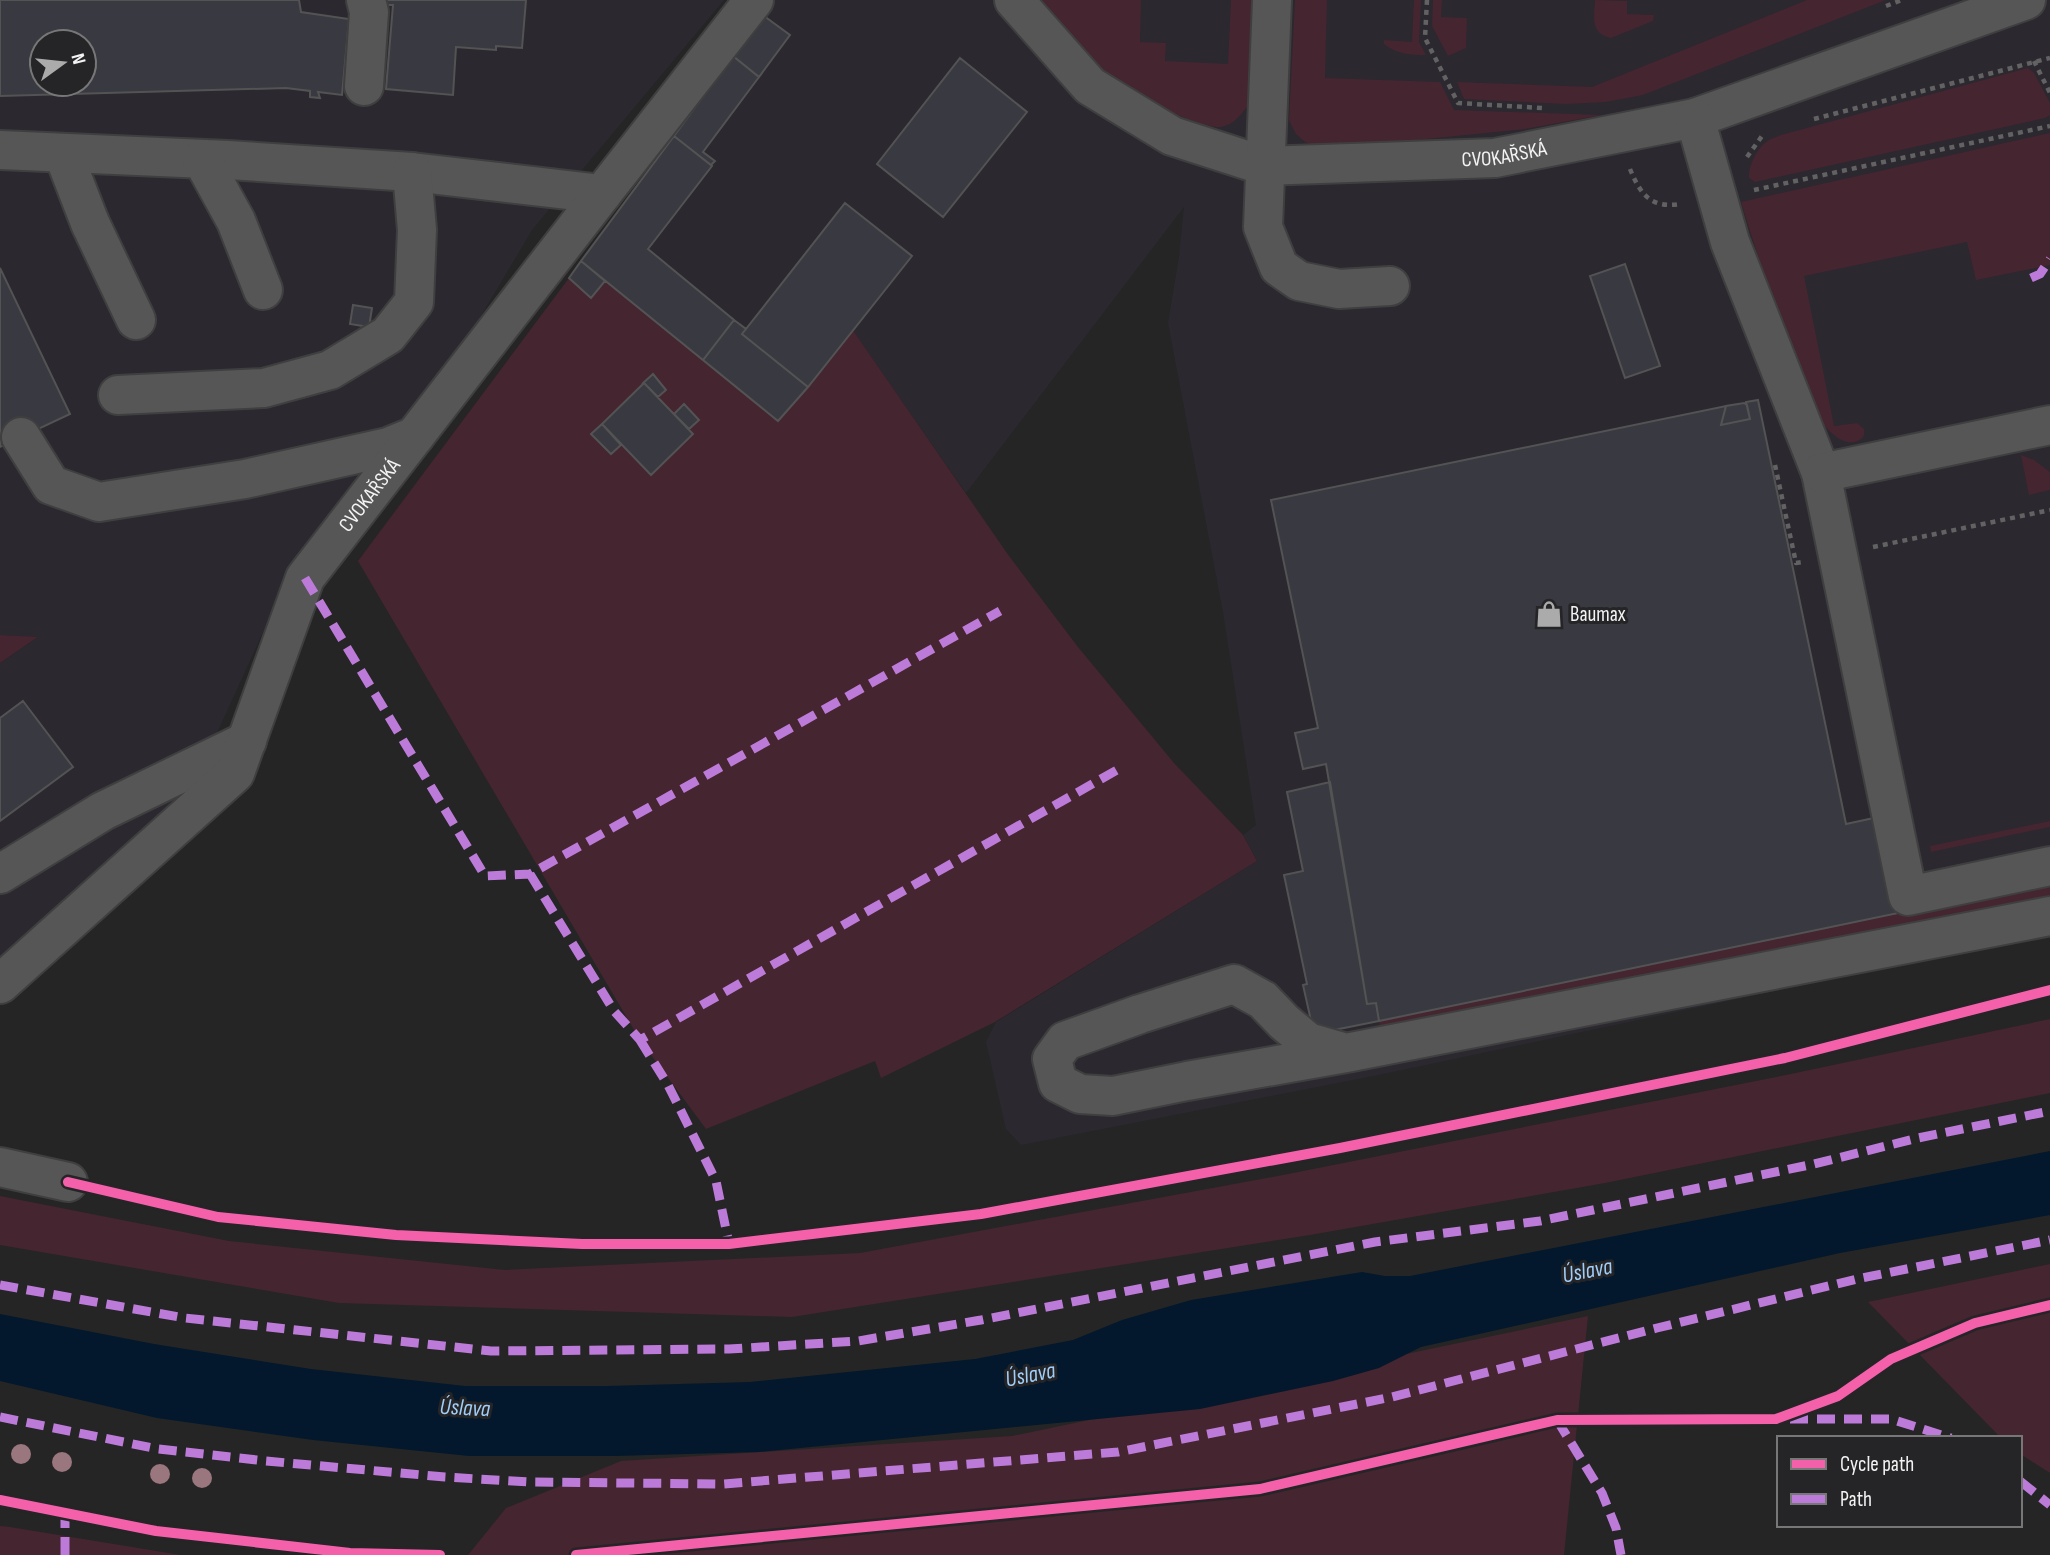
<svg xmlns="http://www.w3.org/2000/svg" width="2050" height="1555" viewBox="0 0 2050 1555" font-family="'Sofia Sans Condensed',sans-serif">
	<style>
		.built { fill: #2b282f; fill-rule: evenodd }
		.green { fill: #45252f }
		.water { fill: #03182c }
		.building { fill: #393a41; stroke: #535353; stroke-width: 2; fill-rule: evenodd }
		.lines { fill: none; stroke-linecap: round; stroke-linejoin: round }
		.minor-casing { stroke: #3f3f40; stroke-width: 42 }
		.path { stroke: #626262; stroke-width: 4.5; stroke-dasharray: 5 5; stroke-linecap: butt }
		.minor { stroke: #565657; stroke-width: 38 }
		.quiet { stroke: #bd7bd9; stroke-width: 9; stroke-dasharray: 18 9; stroke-linecap: butt }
		.cycleway-casing { stroke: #252426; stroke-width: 15 }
		.cycleway { stroke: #f560ab; stroke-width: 10 }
		.tree { fill: #9a767f }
		.labels { text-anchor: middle; stroke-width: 6; stroke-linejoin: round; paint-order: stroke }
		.street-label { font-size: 21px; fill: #f3f3f4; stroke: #252426 }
		.poi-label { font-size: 21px; fill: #f3f3f4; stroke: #252426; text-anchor: start }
		.water-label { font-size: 23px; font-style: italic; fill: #a0cef9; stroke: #252426 }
	</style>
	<rect width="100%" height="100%" fill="#252525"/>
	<path class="built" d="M0 0H724L532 230 449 370 371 473 269 619 186 801 0 962V663L37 638 0 635ZM42 42H84V84H42Z
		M774 0H2050V933L1383 1074 1021 1145 1006 1129 986 1042 996 1022 1257 861 1243 835 1256 825 1223 612 1168 323 1179 257 1184 207 966 493 852 330 808 387 778 421 591 298 569 278Z"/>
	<path class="green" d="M1038 0H1141L1140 42 1166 43 1165 61 1228 64 1231 0H1255L1249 104C1242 114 1234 125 1221 127 1200 129 1123 92 1107 77 1083 53 1061 25 1038 0Z
		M1295 0H1327L1325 78 1440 82 1454 110 1602 115 1525 129 1348 147 1313 145 1305 142 1296 134 1289 120Z
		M1414 0H1421L1419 42 1426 55C1410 55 1396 54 1384 44V40L1412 42Z
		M1433 0H1442L1441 17 1467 18 1466 48 1448 56 1432 26Z
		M1595 0 1627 1V14L1654 15 1653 21 1611 38C1590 34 1594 17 1595 0Z
		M1807 0H1886L1643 95 1606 102 1566 104 1464 99 1457 82 1592 87Z
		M2028 68 2034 73 2050 103V115L2045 118 1755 182 1749 178C1748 167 1756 150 1765 143 1769 139 1776 137 1781 135Z
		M2050 133V265L1976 280 1967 242 1804 276 1834 426 1857 423 1864 429C1864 434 1865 436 1861 439 1845 451 1825 428 1817 416 1804 394 1796 366 1787 341 1771 295 1755 249 1741 202Z
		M569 278 591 297 605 281 778 420 852 329 1009 556 1078 647 1174 763 1243 835 1257 861 995 1022 881 1078 875 1061 706 1129 640 1040 358 561Z
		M2021 455 2034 460 2050 472V490L2029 495Z
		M0 635 38 637 0 663Z
		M2050 821V827L1931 852 1930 846Z
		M2050 881V897L1381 1036 1379 1021Z
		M2050 1019V1093L1605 1183 1310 1235 792 1317 339 1303 0 1245V1196L229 1241 505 1270 860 1253 1283 1175 1786 1075Z
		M2050 1264V1473L2020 1454V1438H2001L1868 1302Z
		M1588 1316 1564 1555H468L506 1508 621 1461 1012 1436Z
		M0 1526 10 1527 181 1555H0Z"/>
	<path class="water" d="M2050 1151V1215L1840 1253 1421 1347 1379 1368 1333 1381 1200 1409 759 1452 614 1456H469L313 1440 157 1418 0 1381V1314L154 1344 311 1369 465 1386H607L750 1382 975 1359 1073 1340 1122 1320 1191 1300 1362 1272 1385 1276H1410Z"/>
	<path class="building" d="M0 0H299L301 12 349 19 342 95 318 92 320 98 310 97V91L286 88 0 96ZM42 42H84V84H42Z
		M387 0H526L522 48 496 46V50L456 47 453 95 386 89 393 5H387Z
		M764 16 790 35 759 77 733 56Z
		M733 56 759 77 703 152 715 161 711 165 674 136Z
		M960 58 1027 112 943 217 877 164Z
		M674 136 712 166 648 249 734 320 703 360 581 261Z
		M845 203 912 256 808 387 742 334Z
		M581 261 605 281 591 298 569 278Z
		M1625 264 1660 366 1625 378 1590 276Z
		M0 268 70 414 0 447Z
		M353 305 372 308 369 327 350 324Z
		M734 320 746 329 742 334 808 387 778 421 703 360Z
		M653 374 666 390 658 397 644 383 642 384Z
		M644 383 693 434 651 475 602 424Z
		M1758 400 1846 824 1883 816 1903 912 1379 1021 1376 1003 1367 1004 1326 764 1303 769 1295 733 1318 728 1271 500 1726 406 1721 425 1750 419 1746 402Z
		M1744 403 1747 405 1750 419 1721 425 1726 406Z
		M684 404 699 420 689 429 674 414Z
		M602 424 621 445 611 454 591 434Z
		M23 701 73 767 0 821V718Z
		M1330 782 1367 1004 1376 1003 1379 1021 1314 1034 1303 985 1307 984 1284 875 1303 871 1287 792Z"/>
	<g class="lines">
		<defs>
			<g id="minor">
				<path id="s1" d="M1014 0 1090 86 1172 136 1265 166 1495 158 1695 118 2026 0"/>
				<path d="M1272 0 1263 227 1279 267 1299 281 1339 289 1390 286"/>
				<path d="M364 86 369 12 366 0"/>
				<path d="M1695 118 1730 242 1821 473 1908 896 2050 866"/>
				<path d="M0 150 228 160 412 172 602 194"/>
				<path d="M63 153 90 223 136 320"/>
				<path d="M202 159 236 221 263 290"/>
				<path d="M118 395 264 388 330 370 388 335 414 302 417 230 412 172"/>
				<path d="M21 437 51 485 99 502 245 479 388 447 415 436"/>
				<path d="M1821 473 2050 425"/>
				<path d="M0 874 103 811 247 741"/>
				<path id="s2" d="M0 984 235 773 305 578 602 194 754 0"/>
				<path d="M1346 1053 1308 1042 1284 1022 1263 1000 1234 984 1140 1014 1065 1041 1052 1059 1058 1083 1080 1094 1113 1096 1187 1081 1346 1053 2050 916"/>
				<path d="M0 1167 68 1182"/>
			</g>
		</defs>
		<use href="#minor" class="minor-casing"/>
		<path class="path" d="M1427 0 1425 38 1458 103 1542 108
			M1886 6 1902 0
			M2034 61 2050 93
			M1814 119 2050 58
			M1747 157 1762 136
			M1630 169C1640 193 1650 209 1680 204
			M1754 190 2050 126
			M1775 465 1796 563 1803 562
			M1873 547 2050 510"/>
		<use href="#minor" class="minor"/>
		<path class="quiet" d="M2031 278 2040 274 2050 259
			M305 578 485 876 530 874 1000 611
			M530 874 614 1011 640 1040 1117 770
			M640 1040 668 1085 716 1181 729 1244
			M0 1285 185 1318 491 1351 729 1349 858 1341 981 1320 1375 1242 1540 1221 1814 1164 1918 1138 2050 1111
			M0 1417 158 1449 266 1461 445 1477 529 1482 723 1484 1118 1452 1392 1397 1657 1328 1857 1279 2050 1240
			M1790 1419H1891L1951 1438
			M1557 1420 1602 1493 1616 1528 1621 1555
			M2020 1481 2050 1505
			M65 1555V1513"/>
		<defs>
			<path id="cycleway" d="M68 1182 218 1217 396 1235 582 1244H729L981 1214 1340 1148 1785 1058 2050 990
				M0 1500 156 1531 350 1553 440 1555
				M576 1555 1260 1489 1557 1420 1776 1419 1838 1396 1891 1359 1975 1323 2050 1305"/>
		</defs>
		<use href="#cycleway" class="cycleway-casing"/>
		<use href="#cycleway" class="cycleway"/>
	</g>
	<g class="tree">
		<circle cx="21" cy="1454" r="10"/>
		<circle cx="62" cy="1462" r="10"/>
		<circle cx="160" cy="1474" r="10"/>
		<circle cx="202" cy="1478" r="10"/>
	</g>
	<defs>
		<symbol id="shop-bare" viewBox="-9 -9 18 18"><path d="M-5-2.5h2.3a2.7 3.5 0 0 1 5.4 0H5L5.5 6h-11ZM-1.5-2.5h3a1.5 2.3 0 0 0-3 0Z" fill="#ababac" stroke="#252426" stroke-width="2.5" paint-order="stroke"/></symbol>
	</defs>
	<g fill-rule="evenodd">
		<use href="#shop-bare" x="1530" y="595" width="38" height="38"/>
	</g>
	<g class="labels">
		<g class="street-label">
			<text dy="7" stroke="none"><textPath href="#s1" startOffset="548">CVOKAŘSKÁ</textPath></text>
			<text dy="7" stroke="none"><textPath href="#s2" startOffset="628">CVOKAŘSKÁ</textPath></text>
		</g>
		<g class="poi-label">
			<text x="1570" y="621">Baumax</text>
		</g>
		<g class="water-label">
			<text transform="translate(1587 1270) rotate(-11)" y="8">Úslava</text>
			<text transform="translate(1030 1374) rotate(-11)" y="8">Úslava</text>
			<text transform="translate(465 1407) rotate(3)" y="8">Úslava</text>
		</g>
	</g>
	<rect x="1777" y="1436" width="245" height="91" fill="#252426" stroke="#777778" stroke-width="2"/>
	<rect x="1791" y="1459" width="35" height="10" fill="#f560ab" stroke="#777778" stroke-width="2"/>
	<text x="1840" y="1471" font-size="21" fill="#f3f3f4">Cycle path</text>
	<rect x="1791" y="1494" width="35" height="10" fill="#bd7bd9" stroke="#777778" stroke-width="2"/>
	<text x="1840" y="1506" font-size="21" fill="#f3f3f4">Path</text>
	<g transform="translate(63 63) rotate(75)"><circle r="33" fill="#252426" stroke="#777778" stroke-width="2"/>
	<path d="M0-5L12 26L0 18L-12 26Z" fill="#ababac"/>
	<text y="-10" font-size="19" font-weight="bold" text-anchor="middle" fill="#f3f3f4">N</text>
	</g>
</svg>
